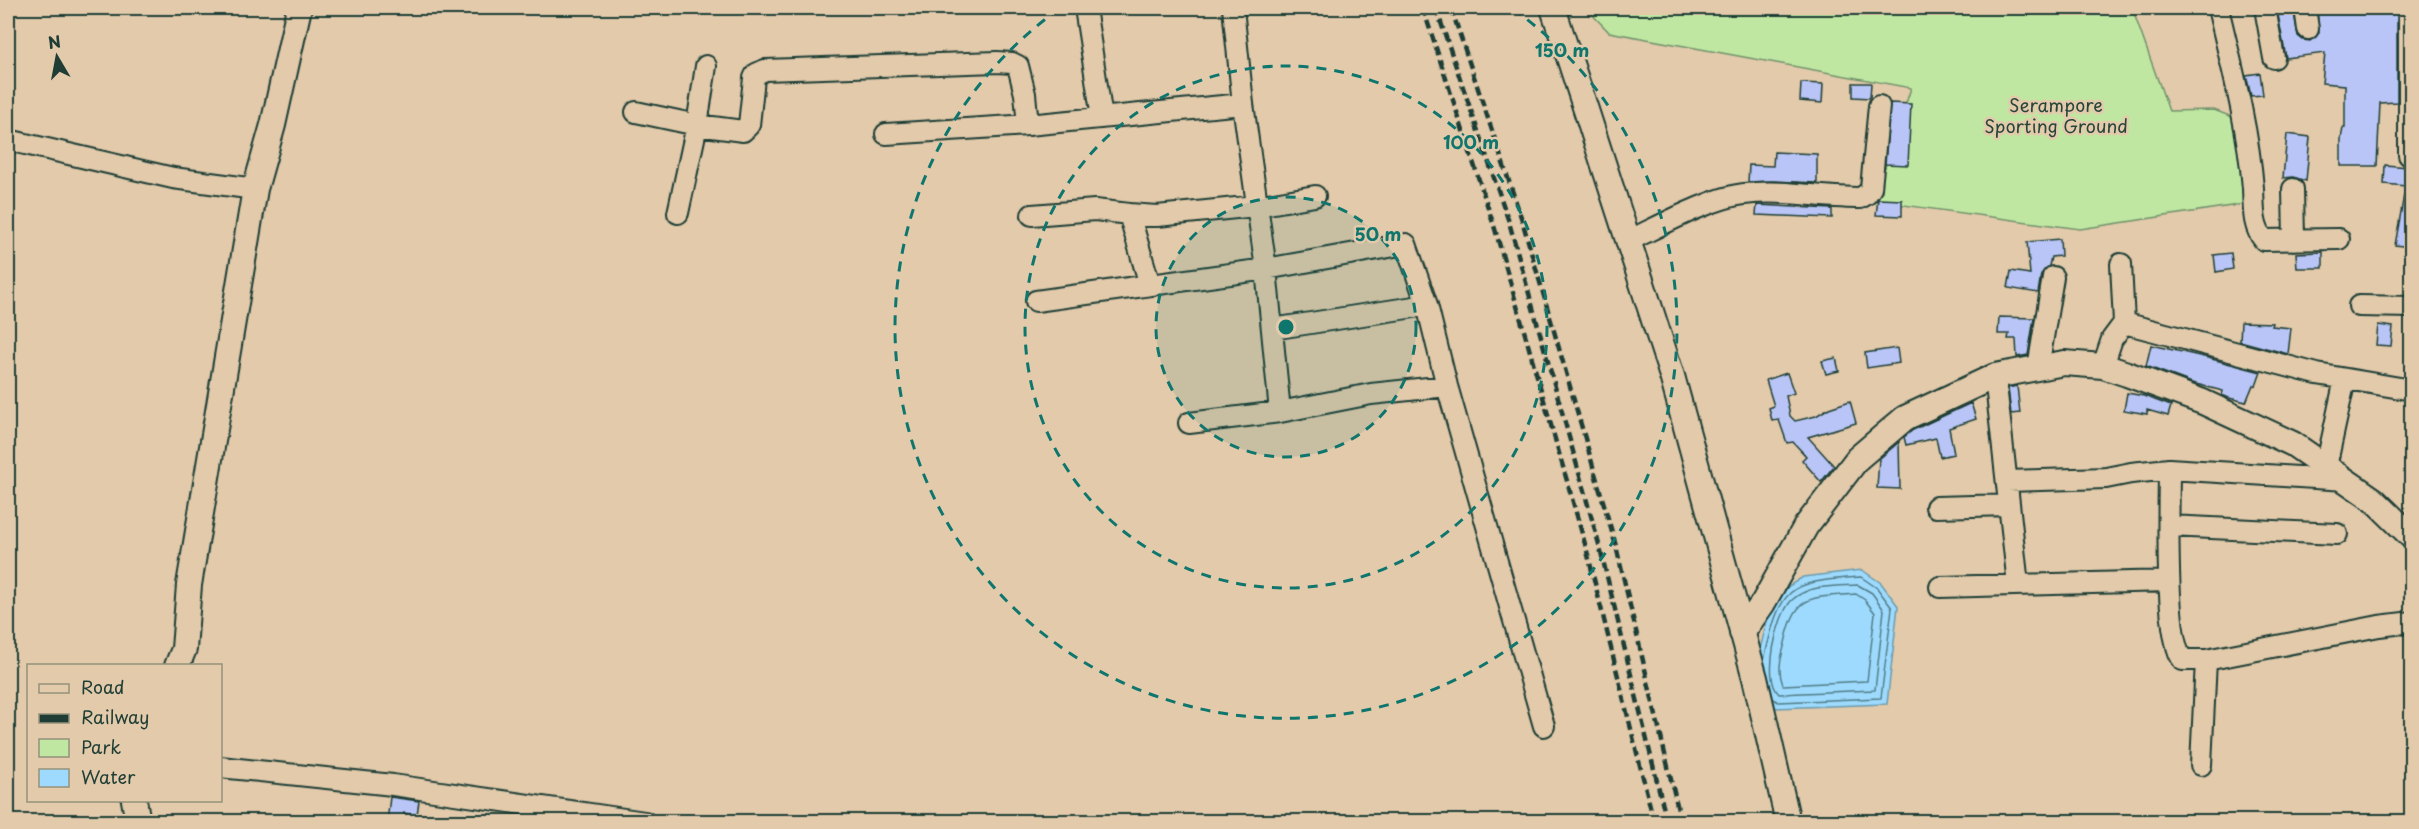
<svg xmlns="http://www.w3.org/2000/svg" width="2419" height="829" viewBox="0 0 2419 829" font-family="'Playpen Sans',sans-serif">
	<style>
		.green { fill: #c0e7a2; stroke: #70926b; stroke-width: 1.5 }
		.water { fill: #9ddafe; stroke: #6b9bad; stroke-width: 1.5 }
		.lines { fill: none; stroke-linecap: round; stroke-linejoin: round }
		.shore { stroke: #517c85; stroke-width: 1.5 }
		.building { fill: #b9c5f6; stroke: #1f3d34; stroke-width: 1.5 }
		.minor-casing { stroke: #1f3d34; stroke-width: 24 }
		.tertiary-casing { stroke: #1f3d34; stroke-width: 28 }
		.minor { stroke: #e2caab; stroke-width: 20 }
		.tertiary { stroke: #e2caab; stroke-width: 24 }
		.rail { stroke: #1f3d34; stroke-width: 4.5; stroke-dasharray: 9 4.5; stroke-linecap: butt }
		.ring { fill: none; stroke: #0f766e; stroke-width: 3; stroke-dasharray: 10 8 }
		.labels { text-anchor: middle; stroke-width: 5; stroke-linejoin: round; paint-order: stroke }
		.park-label { font-size: 18px; fill: #27463a; stroke: #e2caab }
		.centre { fill: #0f766e; stroke: #e2caab; stroke-width: 3 }
		.ring-label { font-size: 18px; text-anchor: middle; font-weight: bold; fill: #0f766e; stroke: #e2caab; stroke-width: 5; stroke-linejoin: round; paint-order: stroke }
	</style>
	<rect width="100%" height="100%" fill="#e2caab"/>
	<filter id="ink" filterUnits="userSpaceOnUse"><feTurbulence type="fractalNoise" baseFrequency=".0167" numOctaves="2"/><feDisplacementMap in="SourceGraphic" scale="12" xChannelSelector="R" yChannelSelector="G"/><feConvolveMatrix kernelMatrix="1 2 1 2 8 2 1 2 1" color-interpolation-filters="sRGB"/></filter>
	<g filter="url(#ink)">
		<path class="green" d="M1586 8H2132L2169 111 2214 110 2253 125 2244 204 2080 229 1874 201 1911 88 1609 32Z"/>
		<path class="water" d="M1862 570 1881 583 1898 606 1887 704 1775 708 1763 698 1755 670 1769 613 1781 591 1803 577Z"/>
		<g class="lines">
			<path class="shore" d="M1858 585 1872 593 1884 610 1875 690 1779 694C1762 679 1777 616 1791 601 1794 598 1802 593 1807 591 1821 585 1843 586 1858 585Z
				M1856 594 1865 600 1875 613 1867 681 1783 685C1777 670 1781 658 1785 643 1796 593 1809 598 1856 594Z
				M1764 660C1781 587 1785 582 1861 577L1877 588 1892 608 1881 698 1778 702 1774 699"/>
		</g>
		<path class="building" d="M2317 8H2397V102L2380 103 2377 166H2341V139L2343 128H2345V85L2322 83 2325 53 2286 58 2278 15 2294 13 2298 36 2303 40 2310 41 2319 33Z
			M2260 73 2263 95 2251 96 2246 75Z
			M1801 83 1823 84 1822 103 1800 101Z
			M1853 83H1871L1870 98 1853 97Z
			M1890 103 1911 104 1908 165 1885 164Z
			M2287 134 2310 137 2306 181 2293 177 2283 178Z
			M1774 152 1817 154V183L1773 181 1748 182 1749 165 1773 166Z
			M2385 165 2408 167 2406 186 2384 184Z
			M2404 195H2412L2410 247 2395 245Z
			M1878 199 1902 200V216L1876 215Z
			M1757 205 1832 209V218L1756 215Z
			M2060 239 2061 256 2051 257 2049 266 2041 274 2038 293 2008 288 2011 271 2030 274 2027 242Z
			M2323 252V268H2297L2296 253Z
			M2231 253 2233 269 2216 272 2214 255Z
			M1999 317 2034 318 2028 355 2017 357 2016 339H2008L2009 334H1998Z
			M2241 322 2273 323 2272 326 2291 328 2288 354 2240 341Z
			M2378 325 2393 327 2391 346 2376 345Z
			M2151 345 2204 357 2261 372 2256 386 2253 385 2246 402 2229 398 2222 395 2223 391 2192 383 2146 366Z
			M1897 348 1899 363 1867 368 1865 353Z
			M1836 358 1839 371 1826 374 1822 361Z
			M1787 373 1794 393 1786 396 1790 416 1795 421 1816 416 1829 408 1850 401 1856 423 1808 437 1834 466 1821 482 1802 460 1806 456 1793 442 1787 443 1779 420 1772 421 1769 408 1774 406 1766 380Z
			M2017 386 2020 413 2011 414 2008 388Z
			M2127 393 2144 396 2171 406 2168 416 2147 410V414L2124 410Z
			M1971 403 1976 419 1949 428 1954 454 1940 457 1936 438 1906 445 1904 437 1913 430Z
			M1899 442 1900 489 1877 488 1879 459Z
			M390 797 419 801 417 815 404 813 403 822H387Z"/>
		<g class="lines">
			<defs>
				<path id="minor" d="M1085 8 1102 118
					M1233 8 1243 104 1266 269 1280 412 1371 394 1447 386
					M2218 8C2232 67 2248 127 2253 188 2254 207 2252 226 2264 240L2339 239
					M2265 8 2274 58
					M2305 8 2308 29
					M2409 8V155H2412
					M636 112 697 125 743 131 749 125 754 78 756 74 765 70 997 62 1012 63 1018 66 1025 94 1028 125
					M886 134 1028 125 1243 104
					M8 140 173 178 255 189
					M2293 189 2294 240
					M678 213 697 125 706 66
					M1032 215 1095 210 1129 214
					M1628 241C1660 226 1710 198 1744 194 1782 189 1822 198 1860 198L1867 194 1871 188 1879 106
					M2121 264 2124 323
					M1150 285 1129 214 1157 216 1256 206 1315 196
					M1036 301 1266 269 1406 244 1427 305 1447 386 1544 726
					M2359 306 2412 307
					M1272 329 1427 305
					M2103 366 2112 339 2124 323 2317 374 2412 390
					M2038 368 2053 277
					M1995 376 2018 585
					M1189 423 1280 412
					M2326 467 2345 379
					M2169 469C2169 503 2164 639 2183 660H2206L2379 626 2412 622
					M2007 481 2106 478 2131 473 2169 469 2346 480
					M1936 507 2009 505
					M2169 526 2337 534
					M1940 587 2169 581
					M2201 765 2206 660
					M220 767 393 785 645 822"/>
				<path id="tertiary" d="M1553 8 1672 376 1755 678 1788 822
					M1742 633 1763 603 1806 526 1858 458 1905 418 1995 376 2064 363 2103 366 2127 374 2203 402 2293 444 2374 500 2412 537
					M177 666 184 649 189 585 255 189 273 125 299 8
					M134 800 138 822"/>
			</defs>
			<use href="#minor" class="minor-casing"/>
			<use href="#tertiary" class="tertiary-casing"/>
			<use href="#minor" class="minor"/>
			<use href="#tertiary" class="tertiary"/>
			<path class="rail" d="M1423 8 1495 229 1587 551 1654 822
				M1436 8 1509 222 1600 548 1667 822
				M1451 8 1522 220 1616 546 1681 822"/>
		</g>
	</g>
	<circle cx="1286" cy="327" r="130" fill="#0f766e" fill-opacity=".12"/>
	<g class="ring">
		<circle cx="1286" cy="327" r="130"/>
		<circle cx="1286" cy="327" r="261"/>
		<path d="M1513 9A391 391 0 1 1 1059 9"/>
	</g>
	<g class="labels">
		<g class="park-label">
			<text x="2056" y="112">Serampore<tspan x="2056" dy="21">Sporting Ground</tspan></text>
		</g>
	</g>
	<circle cx="1286" cy="327" r="9" class="centre"/>
	<g class="ring-label">
		<text x="1562" y="57">150 m</text>
		<text x="1471" y="149">100 m</text>
		<text x="1378" y="241">50 m</text>
	</g>
	<rect width="2419" height="829" fill="none" stroke="#e2caab" stroke-width="30"/>
	<rect x="15" y="15" width="2389" height="799" fill="none" stroke="#1f3d34" stroke-width="2" filter="url(#ink)"/>
	<rect x="27" y="664" width="195" height="138" fill="#e2caab" stroke="#94927b" stroke-width="1.5"/>
	<rect x="39" y="684" width="30" height="9" fill="#e2caab" stroke="#94927b" stroke-width="1.5"/>
	<text x="81" y="694" font-size="18" fill="#1f3d34">Road</text>
	<rect x="39" y="714" width="30" height="9" fill="#1f3d34" stroke="#94927b" stroke-width="1.5"/>
	<text x="81" y="724" font-size="18" fill="#1f3d34">Railway</text>
	<rect x="39" y="739" width="30" height="18" fill="#c0e7a2" stroke="#94927b" stroke-width="1.5"/>
	<text x="81" y="754" font-size="18" fill="#1f3d34">Park</text>
	<rect x="39" y="769" width="30" height="18" fill="#9ddafe" stroke="#94927b" stroke-width="1.5"/>
	<text x="81" y="784" font-size="18" fill="#1f3d34">Water</text>
	<g transform="translate(57 57) rotate(350)" stroke="#e2caab" stroke-width="4.5" paint-order="stroke">
	<path d="M0-4.5L10 22L0 15L-10 22Z" fill="#1f3d34"/>
	<text y="-9" font-size="16" font-weight="bold" text-anchor="middle" fill="#1f3d34">N</text>
	</g>
</svg>
